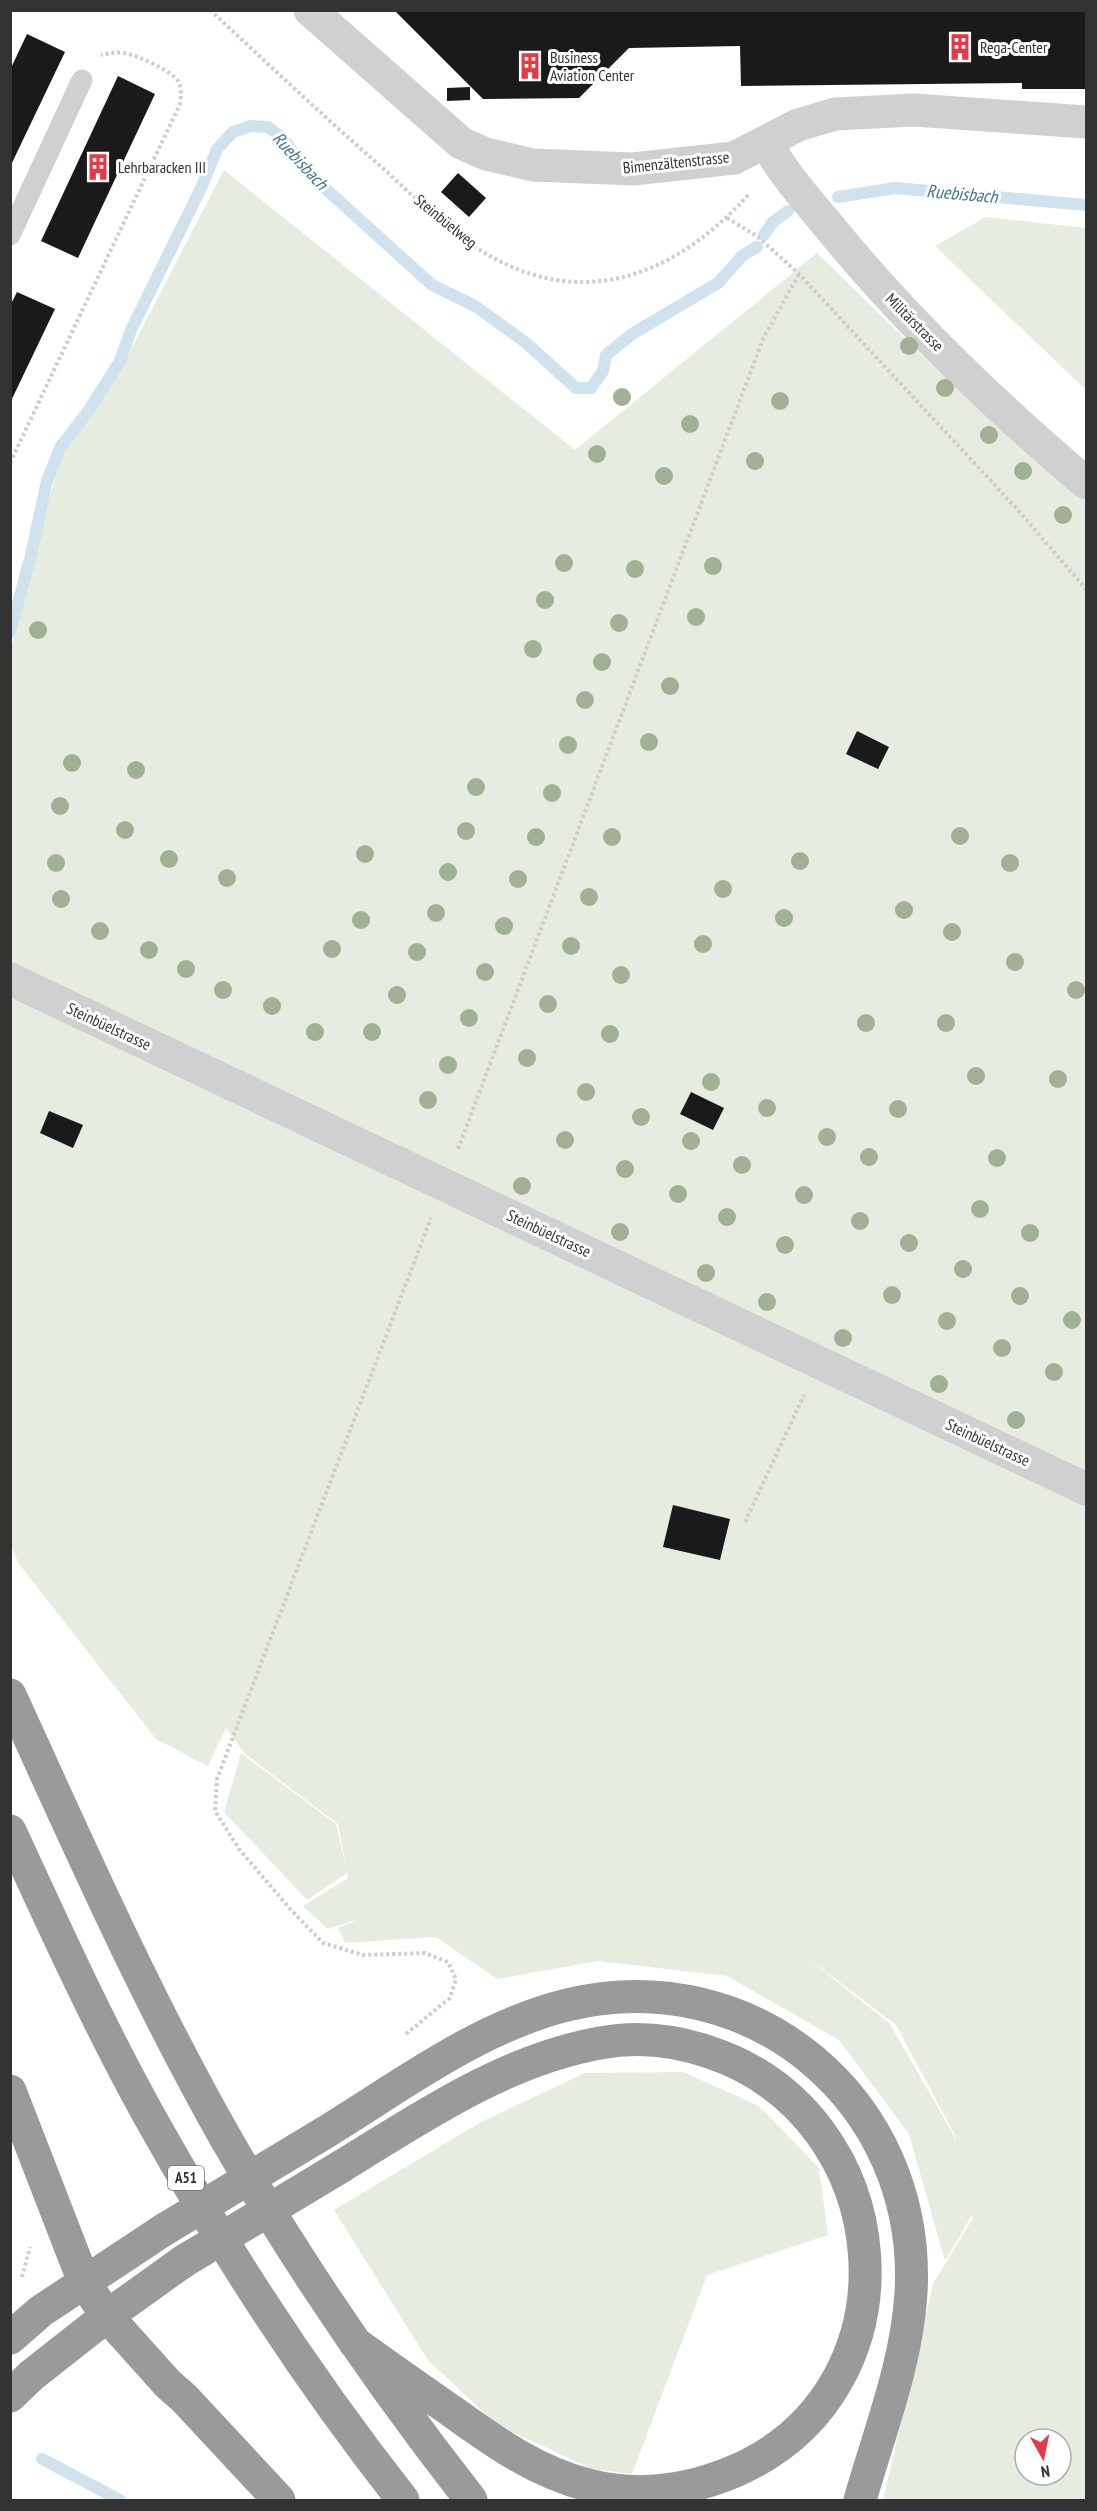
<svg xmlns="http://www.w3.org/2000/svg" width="1097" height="2511" viewBox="0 0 1097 2511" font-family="'PT Sans Narrow',sans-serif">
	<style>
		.green { fill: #e6ecdf; fill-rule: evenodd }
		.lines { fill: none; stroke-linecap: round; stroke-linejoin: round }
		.stream { stroke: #cfe2ee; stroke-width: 12 }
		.building { fill: #1a1a1a }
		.path { stroke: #cdcdcd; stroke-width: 4; stroke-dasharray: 3 3; stroke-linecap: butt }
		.service { stroke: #d0d0d0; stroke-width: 21 }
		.minor { stroke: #d0d0d0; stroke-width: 33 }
		.motorway { stroke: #9a9a9a; stroke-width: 33 }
		.motorway-bridge { stroke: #9a9a9a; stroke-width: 33 }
		.tree { fill: #a2b095 }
		.labels { text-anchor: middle; stroke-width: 6; stroke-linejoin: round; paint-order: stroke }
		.shield { fill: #fff; stroke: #707070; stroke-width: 1.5 }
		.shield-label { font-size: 15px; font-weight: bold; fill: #333 }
		.poi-label { font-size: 16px; fill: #333; stroke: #fff; text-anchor: start }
		.street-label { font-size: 16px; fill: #333; stroke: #fff }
		.water-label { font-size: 18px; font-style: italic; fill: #3f7597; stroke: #fff }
	</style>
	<rect width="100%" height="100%" fill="#fff"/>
	<path class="green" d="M224 170 575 450 817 253 934 367 1086 502V2500H883L933 2284 973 2218 972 2215 945 2261 909 2134 839 2040 727 1976 598 1961 497 1979 436 1937 345 1943 338 1928 360 1919 328 1929 303 1906 348 1878 347 1873 307 1900 224 1812 241 1753 336 1824 347 1871 338 1824 245 1754 226 1728 208 1766 156 1739 19 1564 11 1546V648L63 447 125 361ZM805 1956 896 2025 954 2133 956 2143 953 2134 890 2024ZM1025 2439H1061V2475H1025Z
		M986 217 1086 228V390L935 246Z
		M683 2072 759 2106 819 2168 828 2235 707 2275 632 2474 592 2469 497 2425 428 2360 334 2210 481 2122 585 2073Z"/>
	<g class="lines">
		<path class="stream" d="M838 197 895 188 1086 205
			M764 235 773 222 788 211
			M10 632 31 555 47 481 60 448 89 410 120 361 131 330 202 186 217 149 233 132 251 126 268 127 283 138 306 171 432 285 475 306 525 342 576 388H591L603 371 606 355 632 334 718 283 743 255 757 247
			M42 2459 120 2500"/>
	</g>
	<path class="building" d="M394 10H1086V89H1022V83L741 86 740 46 629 48 579 98 483 99Z
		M27 34 65 52 10 167V70Z
		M118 76 155 94 78 258 41 241Z
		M470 87V100L447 101V88Z
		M458 173 486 198 469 217 441 192Z
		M17 292 55 309 10 403V306Z
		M857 731 889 747 878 769 846 754Z
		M691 1092 724 1108 713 1130 680 1114Z
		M49 1111 83 1125 73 1148 40 1133Z
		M673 1505 730 1519 720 1560 663 1547Z"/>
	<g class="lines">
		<path class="path" d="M210 10C266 62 321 114 378 164 408 191 438 221 471 244 574 315 672 280 749 194
			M727 218 757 236 799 274 1016 508 1086 589
			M10 463 180 104C181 96 182 89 178 81 172 71 137 55 124 53 116 52 109 53 101 55
			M458 1149 763 339 799 274
			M745 1522 804 1395
			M406 2034 450 1998 456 1979 448 1962 425 1953 363 1955 323 1943 291 1910 239 1849 215 1811 217 1779 431 1218
			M22 2277 30 2247"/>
		<path class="service" d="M10 235 82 80"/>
		<path class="minor" d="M310 10 461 143 486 154 533 165 633 169 734 158 798 125 835 114 914 110 1086 122
			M766 142C783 174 808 201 831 229 907 322 995 406 1086 483
			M10 979 1086 1489"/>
		<path class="motorway" d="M10 1695C78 1844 144 1994 225 2137 298 2264 381 2385 471 2500
			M10 1831C55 1929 100 2028 152 2121 226 2253 310 2382 403 2500
			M10 2091 84 2282 107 2316 184 2261
			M324 2133C401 2086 478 2027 567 2005 753 1960 922 2102 911 2293 907 2363 879 2433 860 2500
			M342 2166C423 2116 505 2060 600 2043 636 2036 674 2040 709 2052 900 2115 924 2389 735 2471 688 2491 638 2498 588 2485 536 2472 493 2441 450 2410 418 2388 387 2366 355 2343
			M10 2338 41 2311 165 2229
			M10 2396 32 2375 107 2316 168 2384 184 2398 279 2500"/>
		<path class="motorway-bridge" d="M165 2229 324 2133
			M184 2261 342 2166"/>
	</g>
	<g class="tree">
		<circle cx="909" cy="346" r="9"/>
		<circle cx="945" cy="388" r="9"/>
		<circle cx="622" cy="397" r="9"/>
		<circle cx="780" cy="401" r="9"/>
		<circle cx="690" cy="424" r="9"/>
		<circle cx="989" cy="435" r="9"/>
		<circle cx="597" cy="454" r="9"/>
		<circle cx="755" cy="461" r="9"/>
		<circle cx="1023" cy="471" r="9"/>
		<circle cx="664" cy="476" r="9"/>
		<circle cx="1063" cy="515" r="9"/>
		<circle cx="564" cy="563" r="9"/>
		<circle cx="713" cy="566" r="9"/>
		<circle cx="635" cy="569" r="9"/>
		<circle cx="545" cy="600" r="9"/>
		<circle cx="696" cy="617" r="9"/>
		<circle cx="619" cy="623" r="9"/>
		<circle cx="38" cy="630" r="9"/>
		<circle cx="533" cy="649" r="9"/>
		<circle cx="602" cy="662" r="9"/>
		<circle cx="670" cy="686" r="9"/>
		<circle cx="585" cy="700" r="9"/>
		<circle cx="649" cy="742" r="9"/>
		<circle cx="568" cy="745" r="9"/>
		<circle cx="72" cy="763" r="9"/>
		<circle cx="136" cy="770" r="9"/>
		<circle cx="476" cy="787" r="9"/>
		<circle cx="552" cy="793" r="9"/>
		<circle cx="60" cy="806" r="9"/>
		<circle cx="125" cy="830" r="9"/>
		<circle cx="466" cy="831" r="9"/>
		<circle cx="960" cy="836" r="9"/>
		<circle cx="536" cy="837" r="9"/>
		<circle cx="612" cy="837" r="9"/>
		<circle cx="365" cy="854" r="9"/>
		<circle cx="169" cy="859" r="9"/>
		<circle cx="800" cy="861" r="9"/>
		<circle cx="56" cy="863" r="9"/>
		<circle cx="1010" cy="863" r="9"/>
		<circle cx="448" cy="872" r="9"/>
		<circle cx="227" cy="878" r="9"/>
		<circle cx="518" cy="879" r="9"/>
		<circle cx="723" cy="889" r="9"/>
		<circle cx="589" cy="897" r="9"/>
		<circle cx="61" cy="899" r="9"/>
		<circle cx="904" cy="910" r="9"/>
		<circle cx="436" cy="913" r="9"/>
		<circle cx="784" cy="918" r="9"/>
		<circle cx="361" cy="920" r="9"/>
		<circle cx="504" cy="926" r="9"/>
		<circle cx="100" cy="931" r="9"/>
		<circle cx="952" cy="932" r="9"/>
		<circle cx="703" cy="944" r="9"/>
		<circle cx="571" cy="946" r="9"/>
		<circle cx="332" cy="949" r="9"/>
		<circle cx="149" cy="950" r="9"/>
		<circle cx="417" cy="952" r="9"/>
		<circle cx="1015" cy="962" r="9"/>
		<circle cx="186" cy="969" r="9"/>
		<circle cx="485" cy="972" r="9"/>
		<circle cx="621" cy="975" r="9"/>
		<circle cx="223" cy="990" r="9"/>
		<circle cx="1076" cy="990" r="9"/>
		<circle cx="397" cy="995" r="9"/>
		<circle cx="548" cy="1004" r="9"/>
		<circle cx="272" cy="1006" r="9"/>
		<circle cx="469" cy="1018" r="9"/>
		<circle cx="866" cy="1023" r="9"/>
		<circle cx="946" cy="1023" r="9"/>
		<circle cx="315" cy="1032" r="9"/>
		<circle cx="372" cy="1032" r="9"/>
		<circle cx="610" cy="1034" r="9"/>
		<circle cx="527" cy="1058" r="9"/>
		<circle cx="448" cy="1065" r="9"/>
		<circle cx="976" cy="1076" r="9"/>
		<circle cx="1058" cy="1079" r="9"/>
		<circle cx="711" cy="1082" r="9"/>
		<circle cx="586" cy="1092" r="9"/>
		<circle cx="428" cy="1100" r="9"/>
		<circle cx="767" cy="1108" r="9"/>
		<circle cx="898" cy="1109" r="9"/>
		<circle cx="641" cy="1117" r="9"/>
		<circle cx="827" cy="1137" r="9"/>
		<circle cx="565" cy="1140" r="9"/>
		<circle cx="691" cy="1141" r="9"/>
		<circle cx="869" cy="1157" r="9"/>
		<circle cx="997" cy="1158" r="9"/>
		<circle cx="742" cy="1165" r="9"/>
		<circle cx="625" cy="1169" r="9"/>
		<circle cx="522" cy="1186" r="9"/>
		<circle cx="678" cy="1194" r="9"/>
		<circle cx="804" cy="1195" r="9"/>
		<circle cx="980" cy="1209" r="9"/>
		<circle cx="727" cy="1217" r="9"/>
		<circle cx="860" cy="1221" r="9"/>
		<circle cx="620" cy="1232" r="9"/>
		<circle cx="1030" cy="1233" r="9"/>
		<circle cx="909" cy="1243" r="9"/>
		<circle cx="785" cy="1245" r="9"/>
		<circle cx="963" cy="1269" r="9"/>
		<circle cx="706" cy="1273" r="9"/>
		<circle cx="892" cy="1295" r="9"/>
		<circle cx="1020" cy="1296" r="9"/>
		<circle cx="767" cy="1302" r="9"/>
		<circle cx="1072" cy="1320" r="9"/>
		<circle cx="947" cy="1321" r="9"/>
		<circle cx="843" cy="1338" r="9"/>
		<circle cx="1002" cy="1348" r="9"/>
		<circle cx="1054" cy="1372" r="9"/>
		<circle cx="939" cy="1384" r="9"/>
		<circle cx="1016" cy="1420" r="9"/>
	</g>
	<defs>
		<symbol id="building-bare" viewBox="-9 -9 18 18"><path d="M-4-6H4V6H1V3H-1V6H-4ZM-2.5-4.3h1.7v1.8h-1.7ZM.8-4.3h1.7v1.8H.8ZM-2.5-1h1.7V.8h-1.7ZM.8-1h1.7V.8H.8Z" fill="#e63946" stroke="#fff" stroke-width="2.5" paint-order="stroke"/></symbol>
	</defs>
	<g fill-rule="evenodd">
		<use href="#building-bare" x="941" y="28" width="38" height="38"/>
		<use href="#building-bare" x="511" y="47" width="38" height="38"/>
		<use href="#building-bare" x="79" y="148" width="38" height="38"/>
	</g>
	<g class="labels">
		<rect class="shield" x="168" y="2166" width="36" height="24" rx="4.5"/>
		<g class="shield-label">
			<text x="186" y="2183">A51</text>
		</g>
		<g class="poi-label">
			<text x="980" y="53">Rega-Center</text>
			<text x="550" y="63">Business<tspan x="550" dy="18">Aviation Center</tspan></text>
			<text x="118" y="173">Lehrbaracken III</text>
		</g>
		<g class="street-label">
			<text transform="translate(676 162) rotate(-6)" y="6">Bimenzältenstrasse</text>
			<text transform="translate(446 221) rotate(39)" y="6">Steinbüelweg</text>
			<text transform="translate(915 322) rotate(45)" y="6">Militärstrasse</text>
			<text transform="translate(109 1026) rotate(25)" y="6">Steinbüelstrasse</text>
			<text transform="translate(549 1233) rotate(25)" y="6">Steinbüelstrasse</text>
			<text transform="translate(988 1442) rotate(25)" y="6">Steinbüelstrasse</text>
		</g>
		<g class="water-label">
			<text transform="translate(300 161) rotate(47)" y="6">Ruebisbach</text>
			<text transform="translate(962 194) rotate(5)" y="6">Ruebisbach</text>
		</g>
	</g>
	<rect width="1097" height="2511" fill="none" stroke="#333333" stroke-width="24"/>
	<g transform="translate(1043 2457) rotate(171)"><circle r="28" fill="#ffffff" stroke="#adadad" stroke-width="1.5"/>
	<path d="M0-4.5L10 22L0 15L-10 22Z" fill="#e63946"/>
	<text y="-9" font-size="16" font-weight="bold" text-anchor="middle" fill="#333333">N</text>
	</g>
</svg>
